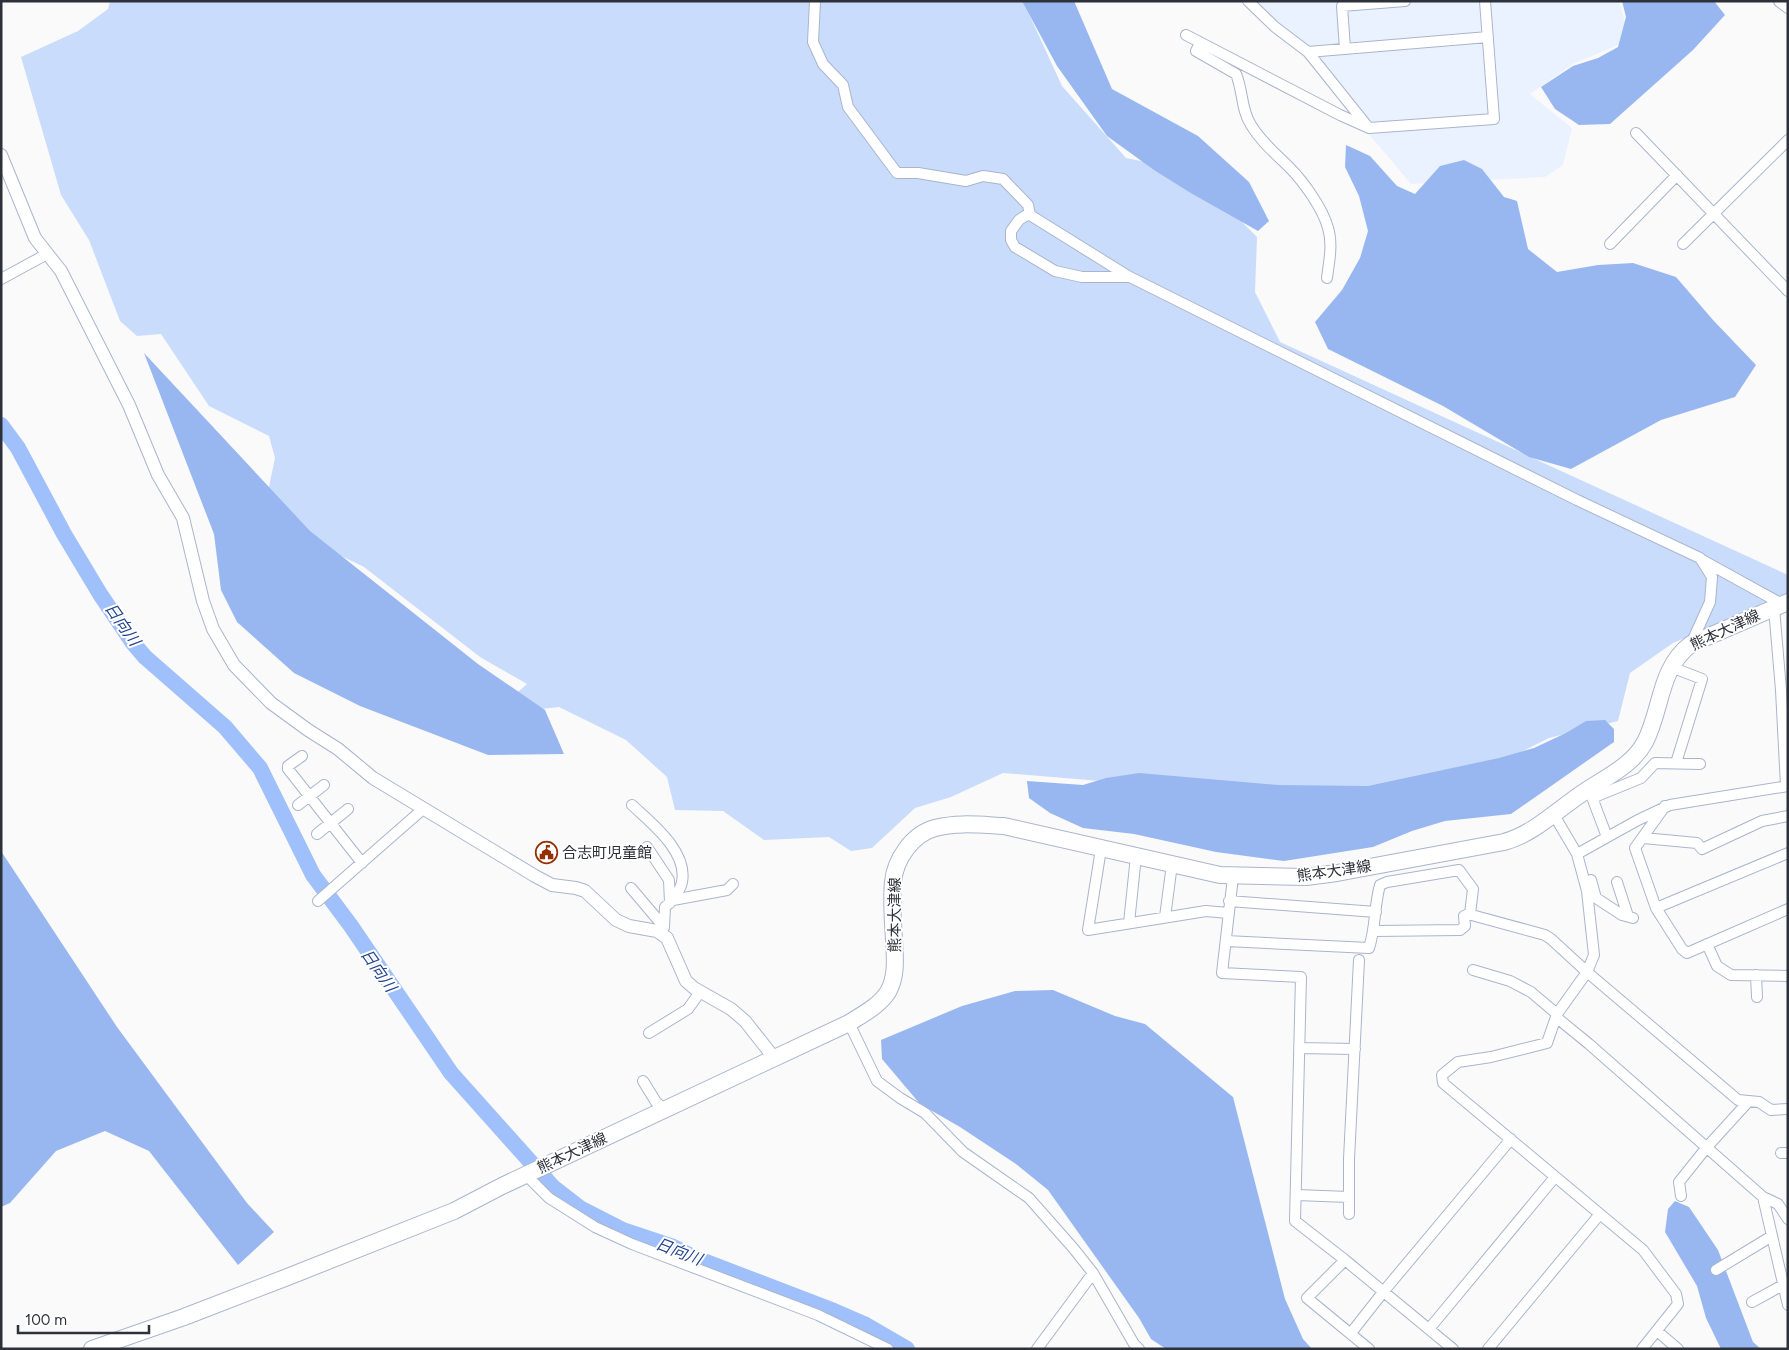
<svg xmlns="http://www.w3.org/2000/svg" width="1789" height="1350" viewBox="0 0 1789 1350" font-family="Figtree,'Noto Sans JP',sans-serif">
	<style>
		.built { fill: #ebf2ff }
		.green { fill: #cadcfb }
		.forest { fill: #98b7f1 }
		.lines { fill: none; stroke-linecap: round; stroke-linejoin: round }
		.river { stroke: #a0c0fb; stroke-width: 16 }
		.minor-casing { stroke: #a9b5cd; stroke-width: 12 }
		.tertiary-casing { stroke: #a9b5cd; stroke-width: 14 }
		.primary-casing { stroke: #a9b5cd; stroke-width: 18 }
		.minor { stroke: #fff; stroke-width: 10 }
		.tertiary { stroke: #fff; stroke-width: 12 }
		.primary { stroke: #fff; stroke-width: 16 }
		.labels { text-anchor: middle; stroke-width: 4; stroke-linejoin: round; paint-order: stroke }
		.street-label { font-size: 15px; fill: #2c313a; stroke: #fff }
		.poi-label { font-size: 15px; fill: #2c313a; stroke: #fff; text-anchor: start }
		.water-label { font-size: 16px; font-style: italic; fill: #26478c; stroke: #fff }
	</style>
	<rect width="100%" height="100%" fill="#fafafa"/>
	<path class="built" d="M1247 1H1619L1630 40 1573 64 1530 94 1572 128 1563 165 1545 177 1411 184 1274 22Z"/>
	<path class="green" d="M110 1H1023L1062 86 1126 158 1191 171 1257 237 1255 292 1280 342 1788 575V594L1673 643 1630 673 1618 721 1549 738 1485 770 1354 802 1003 773 951 797 915 808 872 848 851 851 829 837 764 840 723 811 675 810 667 777 626 740 559 707 514 712 510 699 527 684 480 657 364 567 282 527 267 496 275 458 269 436 209 406 161 334 137 336 120 321 89 240 61 195 21 57 78 31 108 9Z"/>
	<path class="forest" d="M1022 1H1074L1112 89 1198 136 1249 182 1269 221 1258 231 1189 192 1154 170 1107 136 1057 66Z
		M1622 1H1714L1725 15 1693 50 1610 124 1579 125 1555 109 1541 87 1573 66 1598 58 1618 47 1626 17Z
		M1346 145 1370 156 1397 186 1415 194 1440 166 1464 160 1482 169 1504 197 1517 201 1528 249 1557 272 1598 265 1633 263 1676 277 1713 320 1756 365 1735 397 1661 420 1571 469 1529 457 1443 406 1328 349 1315 322 1342 290 1360 258 1368 231 1359 196 1345 167Z
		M144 353 310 531 478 664 545 710 564 754 488 755 360 706 294 673 237 622 221 590 214 534Z
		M1605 720 1614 729V742L1511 814 1445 821 1412 831 1373 847 1284 861 1216 852 1134 834 1083 828 1050 813 1029 798 1027 781 1083 785 1106 778 1139 773 1278 785 1368 786 1499 758 1534 748 1566 733 1586 721Z
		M1 851 117 1027 247 1203 274 1232 238 1265 149 1151 105 1131 56 1151 10 1203 1 1207Z
		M1053 990 1115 1016 1145 1024 1233 1097 1285 1299 1303 1339 1312 1349H1166L1151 1339 1139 1318 1048 1190 1016 1164 960 1127 920 1104 882 1059 881 1040 962 1006 1015 991Z
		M1675 1201 1689 1207 1718 1250 1753 1342 1761 1349H1721L1706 1318 1697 1286 1665 1232 1668 1209Z"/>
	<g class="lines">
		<path class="river" d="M1 425 18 448 64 534 100 594 133 643 145 657 225 727 260 768 313 875 351 926 451 1073 553 1187 580 1208 623 1230 671 1246 693 1257 834 1311 864 1324 907 1349"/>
		<defs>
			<path id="minor" d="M815 1 813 42 823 64 843 85 848 107 897 173H918L966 181 983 176 1003 179 1028 205 1030 215 1128 276 1577 500 1700 558 1712 577 1710 602 1691 644
				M1248 1 1275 27 1308 52 1368 127
				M1186 35 1340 115 1369 128 1494 119 1485 1
				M1200 43 1196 51 1236 74C1243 90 1241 110 1251 125 1261 142 1276 154 1289 167 1304 182 1323 209 1328 228 1333 244 1329 262 1327 278
				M1345 49 1342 6 1405 1
				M1308 52 1488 37
				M1636 133 1788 291
				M1030 215 1025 216 1019 220 1011 231V240L1015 247 1055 271 1082 277H1128
				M1610 244 1677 175
				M1683 244 1788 140
				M1 279 47 254
				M1702 560 1782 604
				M1774 608 1781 690 1786 786
				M1671 667 1702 679 1676 763
				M302 756 288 766V769L362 863
				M1590 792 1607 837
				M1592 798 1641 778 1655 763 1700 764
				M298 805 324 785
				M632 805C651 823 688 851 682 882 681 889 676 894 673 900
				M1665 806 1635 848 1656 908 1682 949 1687 953 1788 909
				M1554 815 1577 854 1587 891 1594 955 1587 972 1557 1014 1556 1017 1589 1044 1763 1197 1778 1204 1788 1219
				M317 834 348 809
				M1643 838 1697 843 1702 849 1762 821 1788 816
				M647 847 669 880 670 903
				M1101 849 1088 930 1206 911 1228 913
				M1577 854 1638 820 1670 805 1788 786
				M1233 877 1222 973 1301 977 1295 1221 1345 1260 1453 1349
				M1591 880 1596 898 1622 915 1633 918
				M1617 882 1628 916
				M631 888 664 927 663 930
				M318 901 423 809
				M1229 901 1376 912
				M1656 908 1788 853
				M1165 917 1172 864
				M1129 923 1136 856
				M664 927 665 907 673 900 727 890 733 884
				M1374 931 1460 930 1465 926 1464 916 1468 914 1545 935 1551 939 1587 972 1738 1100 1759 1102 1771 1110 1788 1109
				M1226 941 1369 948C1376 927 1374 906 1380 885L1387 882 1459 870 1473 889 1470 914
				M1707 944 1717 966 1731 975 1788 976
				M1473 970 1510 981 1531 992 1557 1014
				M1756 975 1757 997
				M1556 1017 1547 1043 1491 1057 1458 1062 1442 1075 1443 1083 1643 1250 1676 1294 1678 1304 1642 1349
				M849 1023 877 1081 900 1098 925 1113 963 1152 1029 1198 1074 1249 1093 1273 1134 1344 1139 1349
				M649 1033 688 1009 700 992
				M1299 1048 1355 1049
				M643 1081 656 1102 665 1110
				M1781 1153H1788
				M526 1175 549 1198 595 1227 632 1244 818 1315 888 1349
				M1296 1195 1349 1197
				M1681 1196 1679 1182 1707 1147 1748 1102
				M1763 1197 1788 1305
				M1349 1214V1159L1359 960
				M1345 1260 1307 1298 1369 1349
				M1716 1270 1772 1236
				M1752 1302 1783 1285
				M1429 1329 1555 1177
				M1657 1331 1678 1349
				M1351 1333 1384 1291 1511 1139
				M1037 1349 1093 1273
				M1488 1349 1600 1214"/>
			<path id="tertiary" d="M1780 1 1788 7
				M1 155 35 238 61 271 129 405 158 475 183 518 203 601 213 629 234 665 271 703 308 730 338 749 373 778 535 876 552 885 576 888 585 891 616 920 629 926 657 931 667 938 686 981 694 988 731 1009 745 1021 775 1059"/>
			<path id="primary" d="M92 1349 184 1317 290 1276 454 1211 502 1186 849 1023C863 1014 879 1006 888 992 897 976 895 958 894 940 893 921 891 901 893 882 895 860 912 834 935 828 957 822 982 825 1004 826L1220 875 1306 877 1337 873 1504 842C1534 834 1558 809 1584 792 1606 777 1632 766 1645 742 1662 709 1659 668 1691 644L1788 602"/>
		</defs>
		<use href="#minor" class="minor-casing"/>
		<use href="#tertiary" class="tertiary-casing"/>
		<use href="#primary" class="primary-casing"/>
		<use href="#minor" class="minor"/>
		<use href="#tertiary" class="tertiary"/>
		<use href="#primary" class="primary"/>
	</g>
	<defs>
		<symbol id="civic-ring" viewBox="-11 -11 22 22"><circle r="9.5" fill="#fff" stroke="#952f03" stroke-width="1.5"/><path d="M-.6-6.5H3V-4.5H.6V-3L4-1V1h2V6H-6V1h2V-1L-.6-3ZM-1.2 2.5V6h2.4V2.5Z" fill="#952f03"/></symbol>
	</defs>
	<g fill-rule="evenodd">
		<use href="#civic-ring" x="534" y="840" width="25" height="25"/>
	</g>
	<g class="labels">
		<g class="street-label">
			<text transform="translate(1725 630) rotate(-25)" y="5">熊本大津線</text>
			<text transform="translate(1334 871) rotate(-8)" y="5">熊本大津線</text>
			<text transform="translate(895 915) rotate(-90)" y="5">熊本大津線</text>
			<text transform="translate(572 1153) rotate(-25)" y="5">熊本大津線</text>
		</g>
		<g class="poi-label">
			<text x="562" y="858">合志町児童館</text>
		</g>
		<g class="water-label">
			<text transform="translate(123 624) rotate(55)" y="6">日向川</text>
			<text transform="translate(379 970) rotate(55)" y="6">日向川</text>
			<text transform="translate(679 1251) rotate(21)" y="6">日向川</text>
		</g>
	</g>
	<rect width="1789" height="1350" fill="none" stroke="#2c313a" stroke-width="5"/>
	<path d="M18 1325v8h131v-8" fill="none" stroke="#2c313a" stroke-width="2.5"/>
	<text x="25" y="1325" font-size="15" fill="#2c313a" stroke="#ffffff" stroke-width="4" paint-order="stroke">100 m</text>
</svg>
